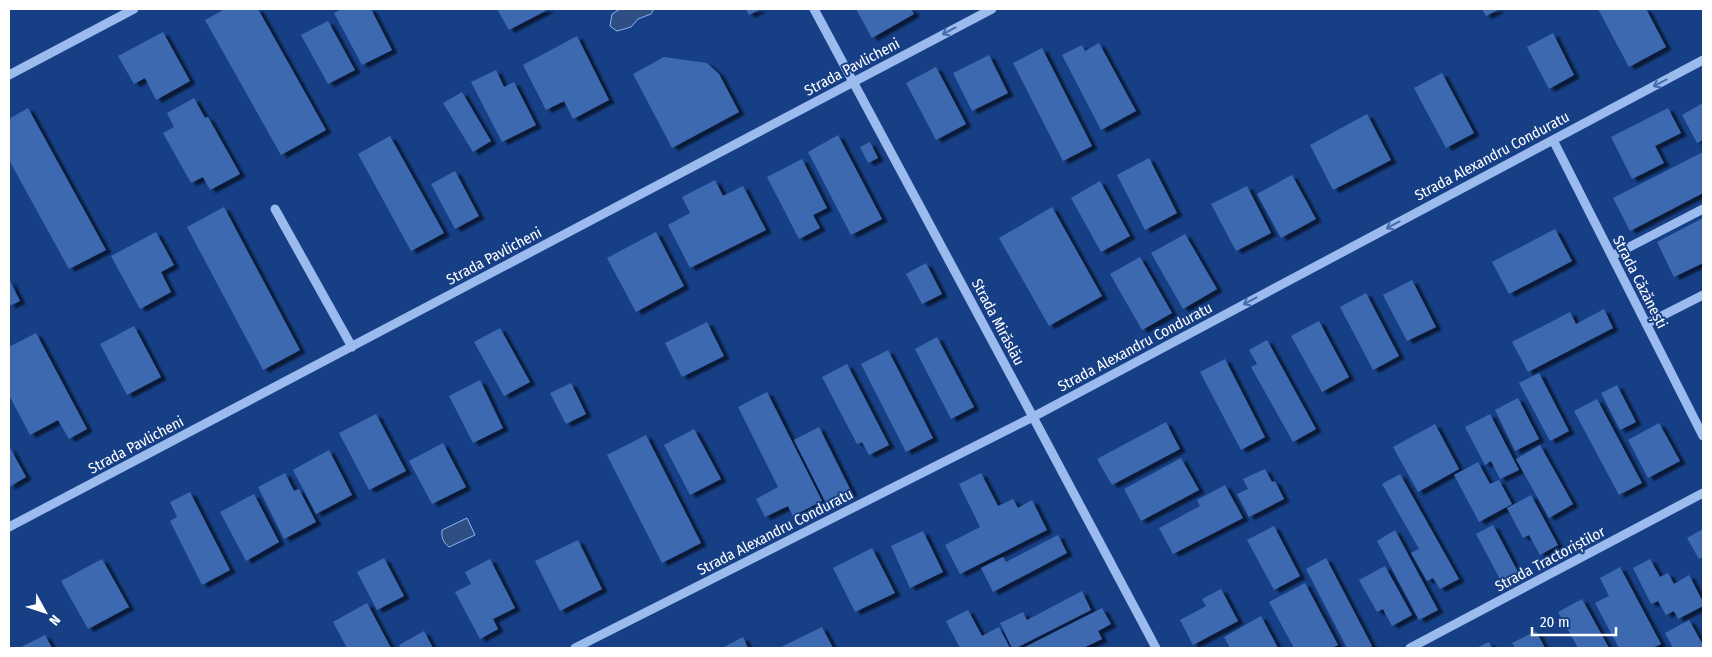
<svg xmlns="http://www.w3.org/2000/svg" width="1712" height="657" viewBox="0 0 1712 657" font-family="'Fira Sans Condensed',sans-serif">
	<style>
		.water { fill: #2f4e83; stroke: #8db4f1 }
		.building { fill: #3e69b0; filter: url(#shadow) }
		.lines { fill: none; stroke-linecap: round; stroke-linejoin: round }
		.minor { stroke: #9bbbee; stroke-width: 9 }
		.oneway { stroke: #456aaa }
		.labels { text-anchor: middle; stroke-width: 4; stroke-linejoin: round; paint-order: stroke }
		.street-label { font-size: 15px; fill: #fff; stroke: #163f86 }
	</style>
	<defs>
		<filter id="shadow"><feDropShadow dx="5.5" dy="3" stdDeviation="1" flood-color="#0009"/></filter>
	</defs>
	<rect width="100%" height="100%" fill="#163f86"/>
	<path class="water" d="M620 9H654L651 14 638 19 631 27 617 31 610 26 612 14Z
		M467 518 475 535 449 547C444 543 441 538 442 530Z"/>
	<path class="building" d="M225 9H258L326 130 281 155 205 20Z
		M342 9H371L392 50 362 65 334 13Z
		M497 9H549L509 30Z
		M746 9H761L749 15Z
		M856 9H911L914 14 872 38Z
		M1482 9H1500L1486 16Z
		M1598 9H1646L1666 47 1629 67Z
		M328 21 355 70 328 84 301 35Z
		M163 32 190 81 156 100 145 78 134 84 118 56Z
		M1553 33 1574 75 1549 89 1527 47Z
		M577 36 609 100 573 119 564 101 546 110 523 65Z
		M1099 43 1136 111 1101 130 1062 55 1082 45 1085 51Z
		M1042 48 1092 146 1063 161 1013 63Z
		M989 55 1008 93 972 111 953 73Z
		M664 57 707 63 719 74 739 112 672 148 633 74Z
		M936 67 966 124 936 140 906 83Z
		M496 70 504 87 514 82 536 125 502 142 471 82Z
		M1442 73 1474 133 1446 148 1414 88Z
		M462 92 491 141 473 152 443 103Z
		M194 98 205 118 208 117 240 174 210 190 203 177 191 183 163 133 174 127 167 113Z
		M1703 103V140L1697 143 1682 115Z
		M28 108 106 250 69 269 9 160V119Z
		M1668 108 1681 133 1655 146 1664 163 1632 179 1611 137Z
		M1367 114 1391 160 1333 190 1310 145Z
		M838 135 882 219 851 235 808 152Z
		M390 136 444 233 411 251 358 154Z
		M870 142 878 158 868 163 860 147Z
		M1703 152V193L1630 231 1613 198Z
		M1149 158 1177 213 1145 230 1117 175Z
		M802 159 827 208 813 215 820 228 799 239 767 177Z
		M455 171 479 216 455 229 431 184Z
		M1292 175 1316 219 1281 238 1257 194Z
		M715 180 723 196 743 186 766 230 690 268 668 225 690 213 682 197Z
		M1100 181 1130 236 1101 252 1071 198Z
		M1247 186 1271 233 1236 251 1211 204Z
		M224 207 300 350 263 370 187 227Z
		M1052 207 1102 296 1049 326 999 238Z
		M1703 218V263L1674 277 1657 242Z
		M1555 229 1572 261 1509 294 1492 262Z
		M156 232 174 265 161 272 171 292 140 309 111 256Z
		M656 232 684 286 636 312 607 258Z
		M1185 234 1217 289 1183 309 1151 253Z
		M1140 257 1172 313 1142 330 1110 274Z
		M926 263 942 294 922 304 906 274Z
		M9 279 20 301 9 306Z
		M1412 280 1436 327 1407 341 1383 295Z
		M1366 293 1399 356 1373 370 1340 307Z
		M1604 309 1613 328 1528 372 1512 342 1570 312 1576 324Z
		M1319 321 1349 377 1322 392 1291 336Z
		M707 322 724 356 682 377 665 343Z
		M134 326 161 377 127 395 100 344Z
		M500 328 530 382 504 396 474 342Z
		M36 333 87 429 69 439 58 420 30 435 9 395V347Z
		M937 337 974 407 951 419 915 349Z
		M1267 340 1316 429 1293 442 1251 367 1257 364 1249 350Z
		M888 350 933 438 906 452 861 364Z
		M1225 359 1265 437 1241 450 1200 372Z
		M847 364 889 445 869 455 862 442 857 444 822 377Z
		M1539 373 1569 431 1550 441 1519 383Z
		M480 380 503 428 473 443 449 396Z
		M571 383 586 414 566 424 550 393Z
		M1617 385 1636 422 1620 430 1601 393Z
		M767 392 822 501 793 516 788 506 765 517 756 499 778 487 738 407Z
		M1518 398 1539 439 1515 451 1495 410Z
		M1597 399 1642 483 1619 495 1574 411Z
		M376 414 406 471 369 490 339 433Z
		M1490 414 1519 470 1500 479 1491 461 1485 465 1465 427Z
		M1166 422 1180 449 1112 485 1097 459Z
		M1659 423 1680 461 1648 478 1628 440Z
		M1435 424 1459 469 1418 492 1393 447Z
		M819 427 852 493 827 505 794 440Z
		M694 429 721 479 690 495 664 445Z
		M646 435 701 543 662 563 607 455Z
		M443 443 466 487 432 504 409 461Z
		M1540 445 1573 504 1549 518 1516 459Z
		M9 446 26 477 9 487Z
		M329 450 352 495 316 514 293 470Z
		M1181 458 1199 490 1141 521 1124 489Z
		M1478 462 1490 484 1499 480 1512 504 1479 522 1454 475Z
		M1265 469 1272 482 1275 481 1284 499 1249 517 1237 494 1248 489 1243 479Z
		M285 473 294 491 299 489 316 522 284 539 258 487Z
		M981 473 998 506 1013 499 1018 508 1032 500 1047 530 960 574 945 545 980 527 959 484Z
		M1400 474 1459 579 1440 589 1433 578 1427 581 1411 553 1419 549 1382 484Z
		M1225 485 1243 518 1173 554 1159 528 1200 506 1197 500Z
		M190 492 230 570 202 585 170 521 177 517 170 502Z
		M254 494 279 542 246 561 220 512Z
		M1531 495 1558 545 1540 555 1529 535 1523 538 1507 508Z
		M1493 525 1518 572 1501 581 1476 534Z
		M1274 526 1300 576 1274 590 1247 540Z
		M1703 529V557L1699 559 1687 538Z
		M1395 530 1438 610 1419 620 1377 541Z
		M923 531 943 572 910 588 891 546Z
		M1058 535 1067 553 993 592 981 568 1003 557 1006 562Z
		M578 540 602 589 560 611 535 561Z
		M872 548 895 593 855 612 833 568Z
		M384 558 404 596 377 610 357 572Z
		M1326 558 1372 646 1368 648H1347L1306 569Z
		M102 559 129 607 88 629 61 581Z
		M490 559 515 608 493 619 498 629 480 639 455 592 471 584 465 572Z
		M1650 559 1660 577 1668 573 1674 584 1689 575 1703 602V606L1678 619 1674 611 1666 615 1658 601 1651 604 1633 568Z
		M1385 566 1412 615 1392 626 1383 609 1377 612 1359 580Z
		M1620 567 1661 644 1652 648H1619L1595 603 1609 596 1600 578Z
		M1305 583 1338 645 1331 648H1294L1269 602Z
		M1221 589 1238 621 1193 645 1180 620 1206 606 1202 599Z
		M1082 591 1091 610 1016 648H1012L1000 623 1023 612 1027 620Z
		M1582 599 1609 648H1578L1558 612Z
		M367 603 391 648H347L333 622Z
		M1102 608 1111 624 1098 631 1102 639 1083 648H1023Z
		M968 610 982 636 999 627 1010 648H960L946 621Z
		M1261 616 1278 648H1230L1224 637Z
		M1689 620 1703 645V648H1673L1665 633Z
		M822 627 833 648H779Z
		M424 631 433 648H400L399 645Z
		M1536 631 1545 648H1515L1512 643Z
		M45 635 52 648H19Z
		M743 637 748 648H722Z
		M1489 642 1492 648H1476Z"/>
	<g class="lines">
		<path class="minor" d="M814 9 1033 417 1156 648
			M9 75 134 9
			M1553 140 1703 436
			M275 209 352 347
			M1612 256 1703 209
			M1646 324 1703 295
			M9 527 992 9
			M575 648 1033 417 1703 60
			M1410 648 1703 493"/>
	</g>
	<defs><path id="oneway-shaft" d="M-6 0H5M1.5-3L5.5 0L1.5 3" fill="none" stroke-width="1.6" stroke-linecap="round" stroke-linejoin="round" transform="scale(1.25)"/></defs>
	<g class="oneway">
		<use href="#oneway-shaft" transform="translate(949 31) rotate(152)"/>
		<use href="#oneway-shaft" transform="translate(1660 83) rotate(152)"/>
		<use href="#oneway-shaft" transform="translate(1393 225) rotate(152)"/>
		<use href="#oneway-shaft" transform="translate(1250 301) rotate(152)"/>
	</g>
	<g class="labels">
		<g class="street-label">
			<text transform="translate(852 67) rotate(-28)" y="5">Strada Pavlicheni</text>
			<text transform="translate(1492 156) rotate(-28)" y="5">Strada Alexandru Conduratu</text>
			<text transform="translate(494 256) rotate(-28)" y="5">Strada Pavlicheni</text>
			<text transform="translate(1640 282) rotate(63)" y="5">Strada Căzănești</text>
			<text transform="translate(998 322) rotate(62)" y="5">Strada Mirăslău</text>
			<text transform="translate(1135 347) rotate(-28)" y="5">Strada Alexandru Conduratu</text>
			<text transform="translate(136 445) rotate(-28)" y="5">Strada Pavlicheni</text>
			<text transform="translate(775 532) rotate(-27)" y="5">Strada Alexandru Conduratu</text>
			<text transform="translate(1550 559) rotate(-28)" y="5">Strada Tractoriștilor</text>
		</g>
	</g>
	<rect width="1712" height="657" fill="none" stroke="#ffffff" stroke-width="20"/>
	<g transform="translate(45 612) rotate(130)" stroke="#163f86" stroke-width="4" paint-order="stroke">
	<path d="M0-4L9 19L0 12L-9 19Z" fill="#ffffff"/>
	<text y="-8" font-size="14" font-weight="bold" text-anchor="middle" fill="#ffffff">N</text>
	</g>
	<path d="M1532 627v8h84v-8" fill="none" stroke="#ffffff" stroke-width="2.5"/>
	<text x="1540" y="627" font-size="15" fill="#ffffff" stroke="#163f86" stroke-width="4" paint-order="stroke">20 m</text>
</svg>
